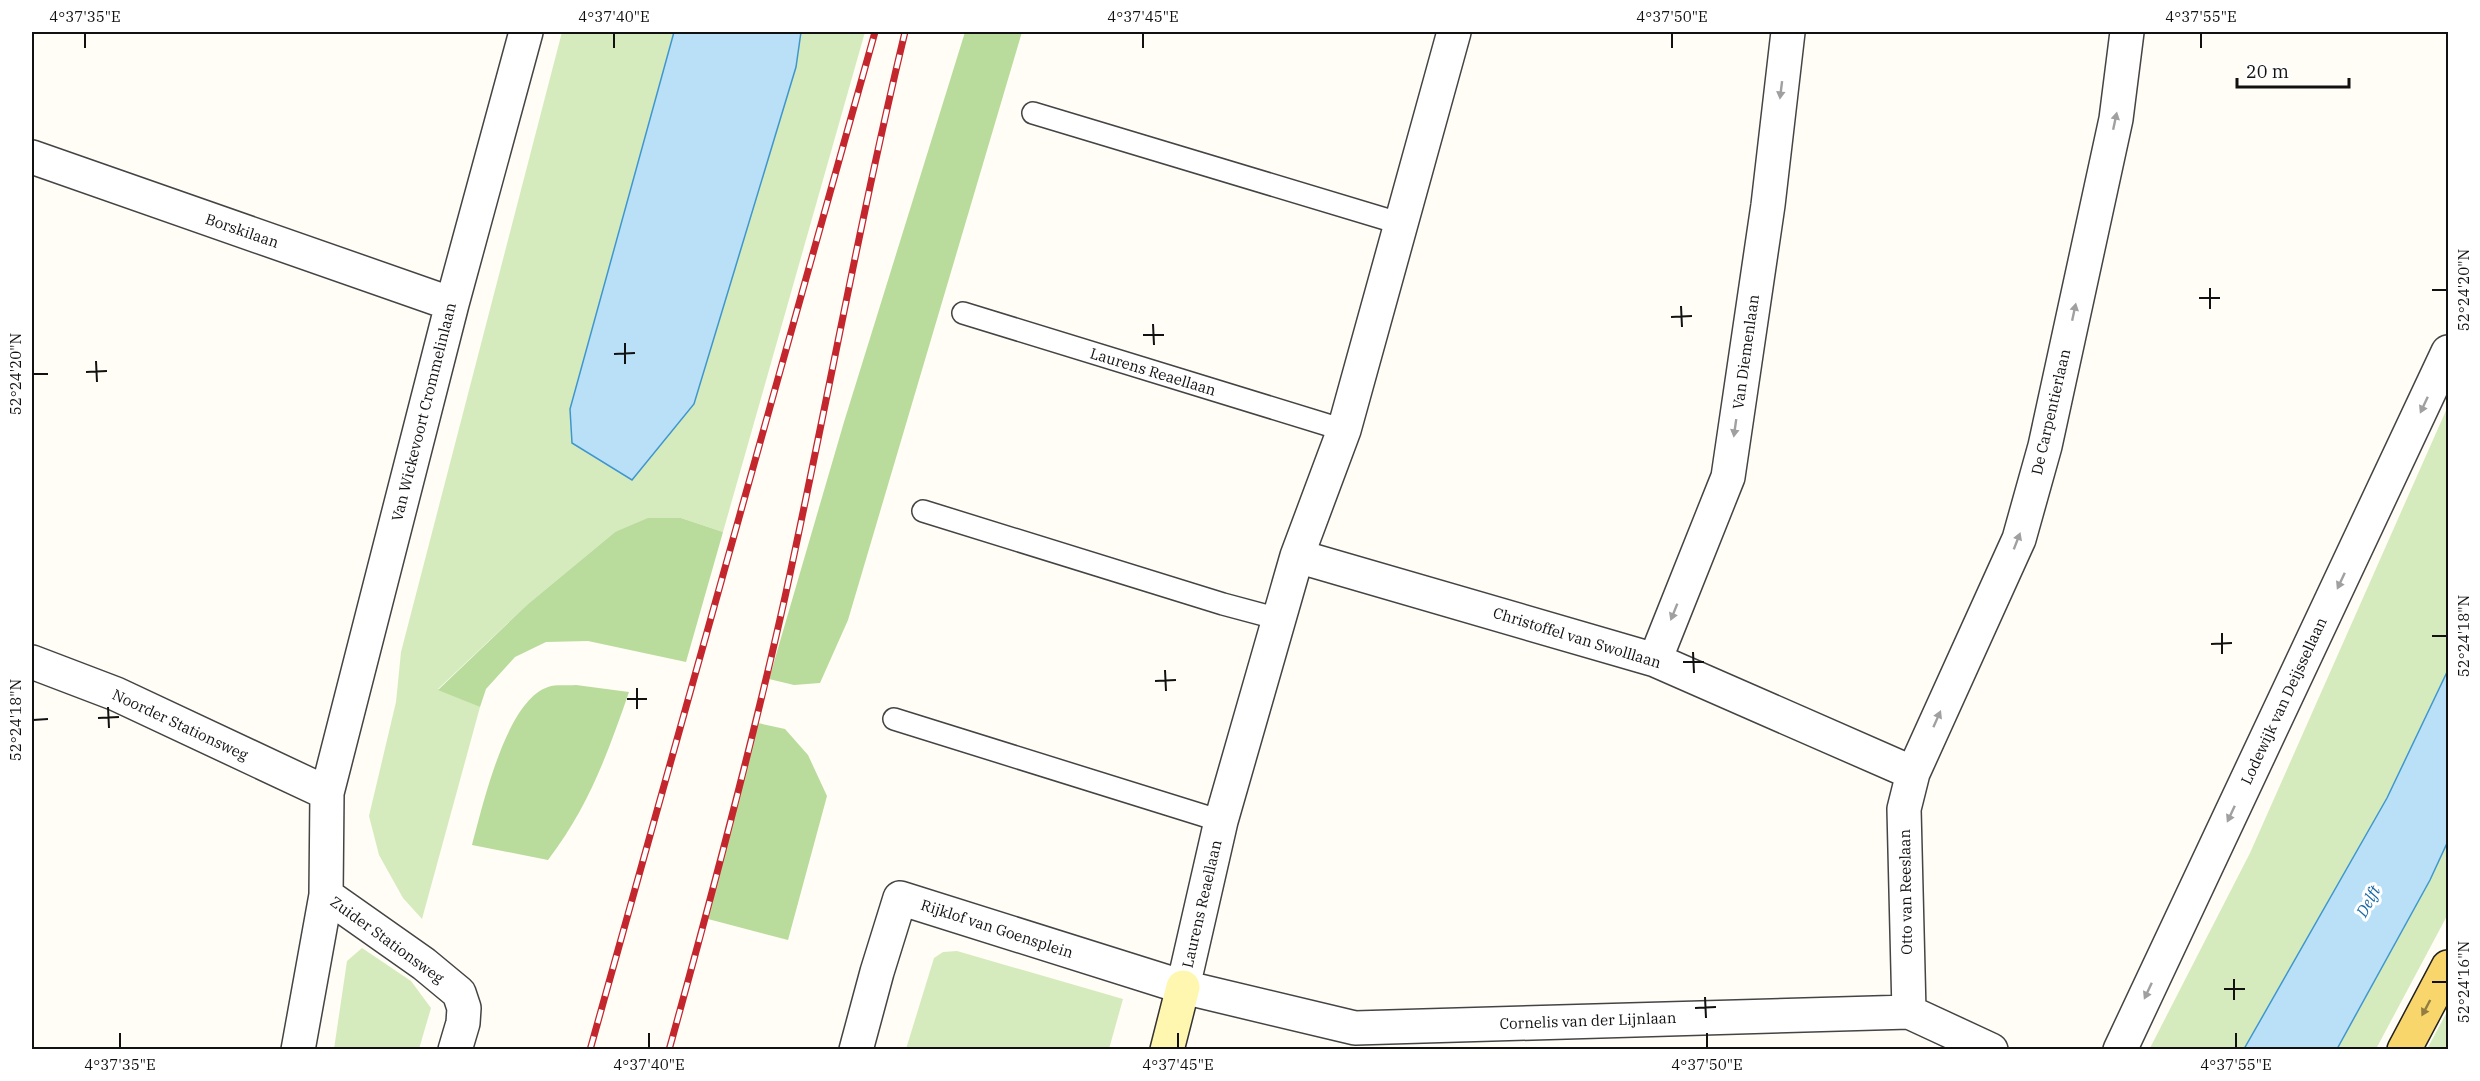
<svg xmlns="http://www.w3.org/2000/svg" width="2480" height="1081" viewBox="0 0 2480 1081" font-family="'IBM Plex Serif',serif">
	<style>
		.green { fill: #d5ebbd }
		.forest { fill: #b9dc9c }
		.water { fill: #b9e0f7; stroke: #3f96cf; stroke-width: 1.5 }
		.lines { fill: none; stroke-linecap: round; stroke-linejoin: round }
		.lane-casing { stroke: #444; stroke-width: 24 }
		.street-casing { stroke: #444; stroke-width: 36 }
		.secondary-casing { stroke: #333; stroke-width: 36 }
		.primary-casing { stroke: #222; stroke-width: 36 }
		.lane { stroke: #fff; stroke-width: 21 }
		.street { stroke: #fff; stroke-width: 33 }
		.secondary { stroke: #fff6b0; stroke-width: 33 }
		.primary { stroke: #f9d66b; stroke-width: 33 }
		.rail-casing { stroke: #c4262e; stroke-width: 7 }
		.rail { stroke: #fff; stroke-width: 4.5; stroke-dasharray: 14; stroke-linecap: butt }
		.oneway { fill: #a0a0a0 }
		.oneway2 { fill: #917d42 }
		.ticks { fill: none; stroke: #111; stroke-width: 2 }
		.labels { text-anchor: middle; stroke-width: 6; stroke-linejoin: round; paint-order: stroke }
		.street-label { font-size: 15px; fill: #111; stroke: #fff }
		.water-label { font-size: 16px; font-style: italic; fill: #1768a6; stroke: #fff }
		.neatline { fill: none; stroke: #111; stroke-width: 2 }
		.ticks-label { font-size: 15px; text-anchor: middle; fill: #111 }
	</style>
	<rect width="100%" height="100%" fill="#fffdf5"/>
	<path class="green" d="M562 32H674L570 409 796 67 801 32H865L723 532 681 518 615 532 528 604 438 689 480 707 422 919 403 898 379 855 369 816 396 702 401 652Z
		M2448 406V670L2387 798 2244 1049 2149 1050 2250 853Z
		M2448 841V914L2376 1049 2337 1050 2430 880Z
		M362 948 411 981 431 1008 419 1049H334L347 961Z
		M957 951 1123 999 1109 1049H906L934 958 943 952Z
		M2448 1010V1049H2427Z"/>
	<path class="forest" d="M965 32H1022L848 620 820 683 794 685 769 679 844 422Z
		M648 518H681L723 532 686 662 588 641 546 642 515 657 486 689 480 707 438 690 528 604 615 532Z
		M576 685 629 692C607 755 589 806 548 860L472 845C483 805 506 701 548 687 556 684 568 686 576 685Z
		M758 723 785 729 808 755 827 796 788 940 708 919Z"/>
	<path class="water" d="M674 32H801L796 67 694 404 632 480 572 443 570 409Z
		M2448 670V841L2430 880 2337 1049H2244L2387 798Z"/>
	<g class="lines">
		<defs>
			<path id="lane" d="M1033 113 1402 224
				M963 313 1344 430
				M923 511 1223 604 1279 619
				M894 719 1221 821"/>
			<path id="street" d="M32 157 452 304
				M1297 556 1655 660 1913 773
				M1655 660 1728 477 1768 205 1788 32
				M32 662 116 694 327 793
				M326 895 424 964 459 993 464 1008 463 1023 455 1050
				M1183 987 1221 821 1297 556 1344 430 1454 32
				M1909 1012 1904 809 1913 773 2019 539 2045 446 2116 119 2127 32
				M298 1050 326 895 327 793 452 304 526 32
				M856 1050 877 972 900 898 1183 987 1355 1028 1909 1012 1991 1050
				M2120 1050 2448 352"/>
			<path id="secondary" d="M1167 1050 1183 987"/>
			<path id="primary" d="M2404 1050 2448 967"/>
		</defs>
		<use href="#lane" class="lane-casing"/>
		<use href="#street" class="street-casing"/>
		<use href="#secondary" class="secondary-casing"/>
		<use href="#primary" class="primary-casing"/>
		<use href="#lane" class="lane"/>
		<use href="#street" class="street"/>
		<use href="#secondary" class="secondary"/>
		<use href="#primary" class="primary"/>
		<defs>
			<path id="rail" d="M590 1050 875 32
				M669 1050C711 899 751 749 785 597 826 409 860 219 905 32"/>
		</defs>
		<use href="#rail" class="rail-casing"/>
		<use href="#rail" class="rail"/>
	</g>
	<defs><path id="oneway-solid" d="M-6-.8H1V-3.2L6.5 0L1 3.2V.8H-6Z" transform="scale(1.5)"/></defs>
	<g class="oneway">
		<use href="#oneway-solid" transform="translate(1781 90) rotate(97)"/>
		<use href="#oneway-solid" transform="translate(2115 121) rotate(-78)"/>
		<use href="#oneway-solid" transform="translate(2074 312) rotate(-78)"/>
		<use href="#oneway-solid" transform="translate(2424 405) rotate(115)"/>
		<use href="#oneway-solid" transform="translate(1735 428) rotate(98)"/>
		<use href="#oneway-solid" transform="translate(2017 541) rotate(-69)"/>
		<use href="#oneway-solid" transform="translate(2341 581) rotate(115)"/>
		<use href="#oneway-solid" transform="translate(1674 612) rotate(112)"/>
		<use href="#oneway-solid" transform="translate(1937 719) rotate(-66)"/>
		<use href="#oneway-solid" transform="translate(2231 814) rotate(115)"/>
		<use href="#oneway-solid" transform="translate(2148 991) rotate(115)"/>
	</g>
	<use class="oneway2" href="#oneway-solid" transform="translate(2426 1008) rotate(118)"/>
	<path class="ticks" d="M85 33V48M614 33V48M1143 33V48M1672 33V48M2201 33V48M2210 288V309M2432 290H2447M2199 298H2220M1681 306 1682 327M1671 317 1692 316M1153 324 1154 345M1143 335H1164M625 343V364M614 354 635 353M96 361 97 382M86 372 107 371M33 374H48M2222 633V654M2432 636H2447M2211 644 2232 643M1693 652 1694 673M1683 662H1704M1165 670 1166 691M1155 681 1176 680M637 688V709M627 699H647M108 707 109 728M98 718 119 717M33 720 48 719M2234 979V1000M2432 982H2447M2224 989H2245M1705 997 1706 1018M1695 1008 1716 1007M120 1033V1048M649 1033V1048M1178 1033V1048M1707 1033V1048M2236 1033V1048"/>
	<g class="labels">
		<g class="street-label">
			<text transform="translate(242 231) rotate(19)" y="5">Borskilaan</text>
			<text transform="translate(1746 352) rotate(-82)" y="5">Van Diemenlaan</text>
			<text transform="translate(1153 372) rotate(17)" y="5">Laurens Reaellaan</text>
			<text transform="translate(424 412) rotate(-76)" y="5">Van Wickevoort Crommelinlaan</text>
			<text transform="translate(2051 412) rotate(-77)" y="5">De Carpentierlaan</text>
			<text transform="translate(1577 638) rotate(17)" y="5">Christoffel van Swolllaan</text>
			<text transform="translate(2284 701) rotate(-65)" y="5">Lodewijk van Deijssellaan</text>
			<text transform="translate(180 725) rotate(25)" y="5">Noorder Stationsweg</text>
			<text transform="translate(1906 892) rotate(-91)" y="5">Otto van Reeslaan</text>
			<text transform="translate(1202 904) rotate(-77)" y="5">Laurens Reaellaan</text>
			<text transform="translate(997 929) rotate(18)" y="5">Rijklof van Goensplein</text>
			<text transform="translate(387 940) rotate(36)" y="5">Zuider Stationsweg</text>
			<text transform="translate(1588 1021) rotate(-2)" y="5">Cornelis van der Lijnlaan</text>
		</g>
		<g class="water-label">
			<text transform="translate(2368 901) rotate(-62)" y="6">Delft</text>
		</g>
	</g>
	<rect width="2480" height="1081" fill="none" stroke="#ffffff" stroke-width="66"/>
	<path d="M2237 78v9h112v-9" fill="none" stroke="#111111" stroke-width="3"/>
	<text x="2246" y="78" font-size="18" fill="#111111" stroke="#ffffff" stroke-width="4.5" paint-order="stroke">20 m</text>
	<rect x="33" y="33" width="2414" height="1015" class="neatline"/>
	<g class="ticks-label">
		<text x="85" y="22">4°37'35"E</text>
		<text x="614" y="22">4°37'40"E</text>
		<text x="1143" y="22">4°37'45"E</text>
		<text x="1672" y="22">4°37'50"E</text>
		<text x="2201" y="22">4°37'55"E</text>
		<text transform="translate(2464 290) rotate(-90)" y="5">52°24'20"N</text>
		<text transform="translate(16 374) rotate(-90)" y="5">52°24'20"N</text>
		<text transform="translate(2464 636) rotate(-90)" y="5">52°24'18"N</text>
		<text transform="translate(16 720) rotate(-90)" y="5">52°24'18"N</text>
		<text transform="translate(2464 982) rotate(-90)" y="5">52°24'16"N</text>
		<text x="120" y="1070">4°37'35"E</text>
		<text x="649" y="1070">4°37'40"E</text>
		<text x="1178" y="1070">4°37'45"E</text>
		<text x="1707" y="1070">4°37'50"E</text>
		<text x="2236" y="1070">4°37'55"E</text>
	</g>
</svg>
